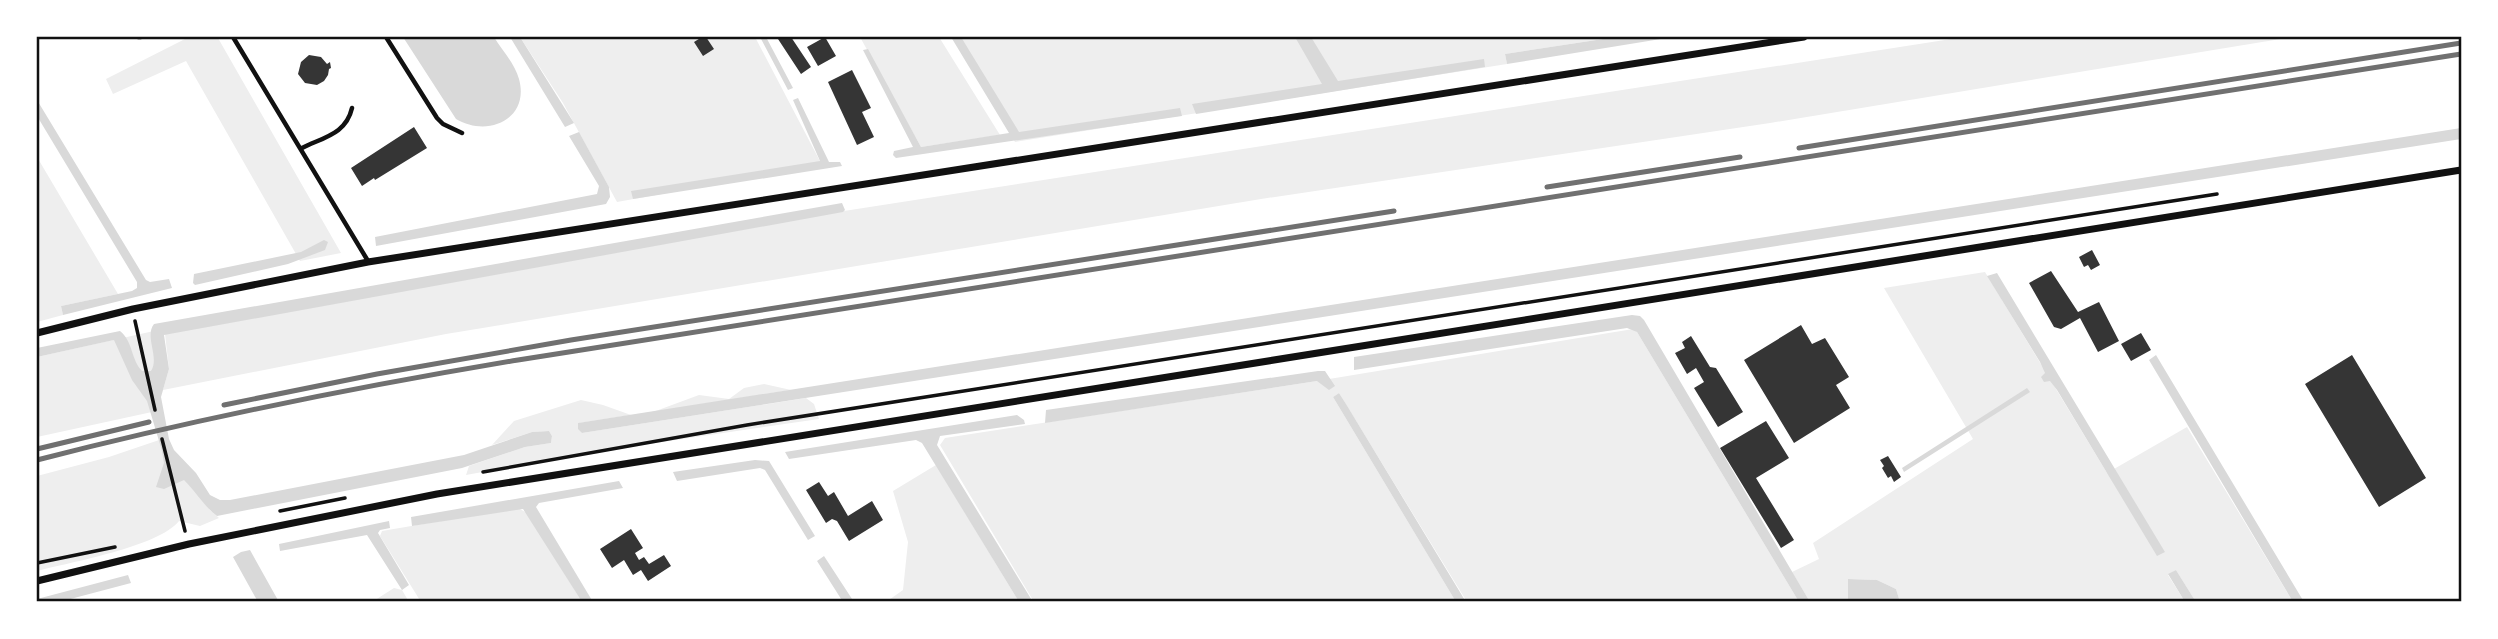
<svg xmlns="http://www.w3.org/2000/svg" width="2498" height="639" viewBox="0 0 2498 639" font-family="Ubuntu,sans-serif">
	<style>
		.green { fill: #eee }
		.water { fill: #d9d9d9 }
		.building { fill: #353535 }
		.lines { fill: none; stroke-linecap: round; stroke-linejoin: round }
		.path { stroke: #111; stroke-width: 3.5 }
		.service { stroke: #111; stroke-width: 4.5 }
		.minor { stroke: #111; stroke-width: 7 }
		.rail { stroke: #707070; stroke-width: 5 }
		.neatline { fill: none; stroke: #111; stroke-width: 2.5 }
	</style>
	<rect width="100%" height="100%" fill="#fff"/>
	<path class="green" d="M520 37H755L822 165 617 202 563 103Z
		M860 37H939L1000 135 921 147Z
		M952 37H1616L1505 54 1507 64 1015 142Z
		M1964 37H2292L1770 123 1261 199 446 334 163 390 169 369 165 334 844 211Z
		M187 38H218L341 253 300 261 186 61 113 94 106 79Z
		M37 157 118 294 61 306 63 315 37 322Z
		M1985 272 2107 473 2187 427 2293 602H2196L2176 570 2168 575 2185 602H1900L1896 589 1877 580 1849 579 1848 602H1810L1792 572 1819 559 1813 543 1973 439 1884 288Z
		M1633 329 1637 332 1799 602H1467L1339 393 1333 397 1456 602H1034L940 445 945 438 1317 381Z
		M154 331 161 369 152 412 37 437V357Z
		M764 384 791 390 653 412 699 395 729 399 744 388Z
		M806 398 814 404 819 419 594 452 466 475 469 466 525 447 551 443 552 436 549 431 532 432 492 445 514 421 581 400 603 405 631 415 579 423 582 433Z
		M165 438 210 510 219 518 200 526 179 521C158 547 71 562 37 571V476L109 457Z
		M936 465 1019 602H886L903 590 908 542 893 491Z
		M518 508 527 513 582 602H421L380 536 382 531Z
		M394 588 402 590 409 602H372Z"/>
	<path class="water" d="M403 37H494C502 50 515 64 519 79 530 119 488 138 456 119Z
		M510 37H520L574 123 565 127Z
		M760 37H766L793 88 788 90Z
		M951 37H961L1019 132 1180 108 1182 116 896 158 893 155 894 151 913 147 863 50 868 49 921 147 1009 133Z
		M1295 37H1311L1338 81 1484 59 1485 67 1196 114 1192 104 1322 84Z
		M1616 37H1673L1507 64 1505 54Z
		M798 98 829 162H840L842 166 633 199 631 191 820 161 793 100Z
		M37 100 146 280 150 282 169 279 172 288 63 315 61 306 132 291 137 288V282L37 116Z
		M2461 128V139L582 433 578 429V423Z
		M579 132 609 187 610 197 606 204 376 246 375 237 597 194 599 186 569 136Z
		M842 203 845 210 843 212 164 335 169 369 161 397 169 439 174 450 196 473 210 495 220 500H230L464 455 532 432 549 431 552 436 551 443 525 447 462 468 217 516C204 506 196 492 184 480L164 489 156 487 164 463 162 451 147 401 132 380 114 340 37 357V348L120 331C133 341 131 360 142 371H151C160 357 144 337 154 324Z
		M324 240 328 242 325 250 288 264 195 285 193 283 194 274 301 252Z
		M1997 273 2165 552 2157 556 2057 390 2050 381 2044 382 2041 377 2045 373 2040 362 1987 276Z
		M1632 315 1640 316 1644 320 1810 602H1799L1637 332 1627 328 1354 370V357Z
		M2156 355 2304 602H2293L2149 360Z
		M1318 371H1325L1335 386 1329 390 1317 381 1045 423 1046 410Z
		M2027 388 2030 392 1904 472 1902 468Z
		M1339 393 1346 404 1466 602H1456L1333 397Z
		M1017 415 1024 420 1025 424 940 436 937 445 1033 602H1019L922 443 916 440 789 459 785 452Z
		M755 460 769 461 815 536 808 540 765 470 760 468 677 481 673 472Z
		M619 481 623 488 539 503 536 507 593 602H582L523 509 412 526 411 517Z
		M389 521 390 528 380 530 378 533 409 585 402 590 367 535 280 551 279 544Z
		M250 550 279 602H258L233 557 241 552Z
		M824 556 854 602H843L817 561Z
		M2176 570 2196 602H2185L2168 574Z
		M128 575 131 583 59 602H37V599Z
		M1848 579 1877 580 1896 589 1900 602H1848Z"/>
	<path class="building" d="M702 37H706L714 49 703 56 694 42Z
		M781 37H791L811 67 801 74 778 39Z
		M825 37 836 56 818 66 807 47Z
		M309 55 321 57 327 64 330 62 331 68 329 69 328 75 324 81 317 85 305 83 298 74 301 62Z
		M852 70 871 108 862 112 874 137 857 145 828 82Z
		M414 127 427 148 375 180 374 178 362 186 351 168Z
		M2092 250 2100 265 2091 270 2088 265 2084 267 2079 257Z
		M2051 271 2078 312 2099 302 2119 341 2098 352 2080 318 2061 329 2054 327 2029 283Z
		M1801 325 1812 344 1825 338 1849 377 1836 385 1850 408 1794 443 1744 360Z
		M2141 333 2151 350 2131 361 2121 344Z
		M1691 336 1710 367 1716 368 1743 412 1718 427 1694 388 1704 382 1696 368 1687 374 1675 353 1685 348 1682 342Z
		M2352 355 2426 478 2379 507 2305 384Z
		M1766 421 1789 458 1756 478 1794 540 1781 548 1720 448Z
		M1888 456 1901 477 1894 482 1891 476 1888 478 1882 468 1884 466 1880 460Z
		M819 482 828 496 834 492 848 516 872 501 883 520 849 541 837 521 832 519 826 523 806 490Z
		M631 529 643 548 635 553 639 560 644 557 649 564 664 555 671 566 648 581 641 570 633 575 624 560 612 568 600 549Z"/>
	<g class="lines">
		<path class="path" d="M135 321 155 410
			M162 439 185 531
			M483 472 747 425 2217 194
			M280 511 345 498
			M37 563 115 547"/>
		<path class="service" d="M138 37H141
			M233 37 368 261
			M386 37 437 118 443 124 462 133
			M302 148C324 137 346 134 352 108"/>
		<path class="minor" d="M37 333 133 309 368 262 1804 37
			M37 581 189 544 437 494 2461 170"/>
		<path class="rail" d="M1799 148 2461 43
			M1547 187 1740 157
			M224 405 377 374 571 340 1394 211
			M37 449 149 422
			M37 460C196 419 356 387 518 360L2461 54"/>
	</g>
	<rect width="2498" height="639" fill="none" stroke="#ffffff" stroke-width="77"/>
	<rect x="38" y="38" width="2422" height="562" class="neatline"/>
</svg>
